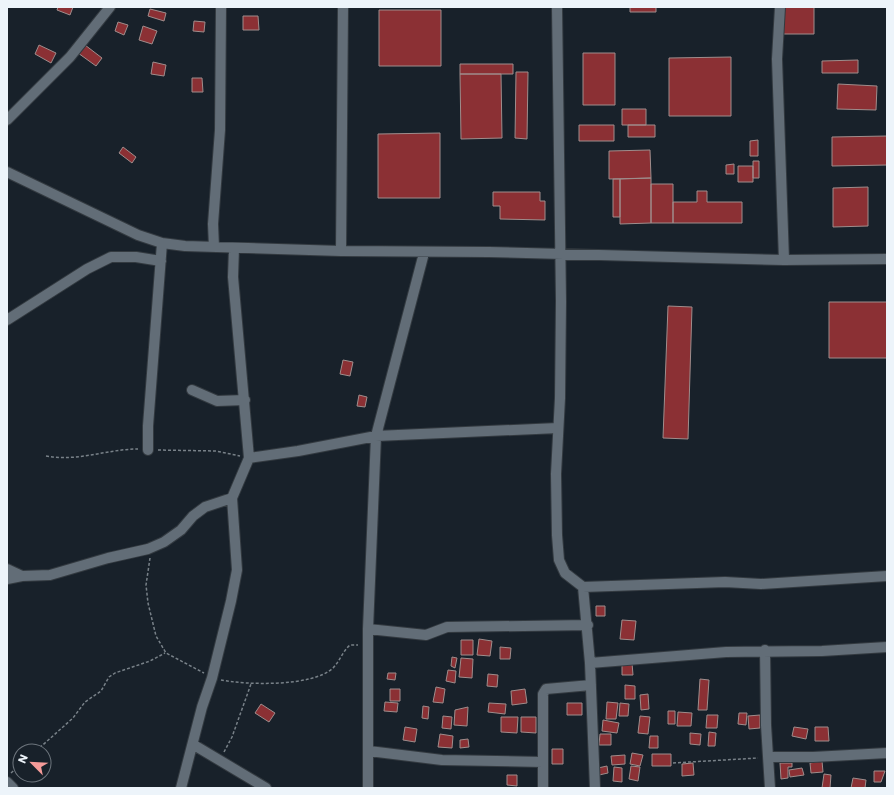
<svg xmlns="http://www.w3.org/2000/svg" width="894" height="795" viewBox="0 0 894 795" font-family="Poppins,sans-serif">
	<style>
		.building { fill: #8b3034; stroke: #9f8d8c }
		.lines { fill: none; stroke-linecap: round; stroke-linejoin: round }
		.minor-casing { stroke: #333a40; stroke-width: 12 }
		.path { stroke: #788188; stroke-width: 1.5; stroke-dasharray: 3 2; stroke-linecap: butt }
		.minor { stroke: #626d77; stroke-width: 10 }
	</style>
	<rect width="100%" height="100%" fill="#18212a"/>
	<path class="building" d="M58 7H73L70 15 57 10Z
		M630 7H656V12H630Z
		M782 7H814V34H782Z
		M150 9 166 13 164 21 148 16Z
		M379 10H441V66H379Z
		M243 16H258L259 30H243Z
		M194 21 205 22 204 32 193 31Z
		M118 22 128 25 124 35 115 31Z
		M143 26 157 31 152 44 139 40Z
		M39 45 56 53 51 63 35 54Z
		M85 45 102 58 96 66 78 53Z
		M583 53H615V105H583Z
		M731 57V116H669V58Z
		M858 60V73H822V61Z
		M153 62 166 65 164 76 151 74Z
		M460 64H513V74H460Z
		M516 72H528L527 139 515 138Z
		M460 74H501L502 138 461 139Z
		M192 78H202L203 92H192Z
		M838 84 877 86 876 110 837 109Z
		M622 109H646V125H622Z
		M579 125H614V141H579Z
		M628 125H655V137H628Z
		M440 133V198H378V134Z
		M887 136V165L832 166V137Z
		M758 140V156H750V141Z
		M123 147 136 157 132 163 119 153Z
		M650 150 651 178 609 179V151Z
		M753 161H759V178H753Z
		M734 164V174H726V165Z
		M738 166H753V182H738Z
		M651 178V223L620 224V179Z
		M613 179H620V217H613Z
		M651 184H673V223H651Z
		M868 187V226L833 227V188Z
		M697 191H707V202H742V223H673V202H697Z
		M493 192H540V201H545V220L500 219V206H493Z
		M829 302H887V358H829Z
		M668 306 692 307 688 439 663 438Z
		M343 360 353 362 350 376 340 374Z
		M359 395 367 397 365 407 357 406Z
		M596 606H605V616H596Z
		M622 620 636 621 634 640 620 639Z
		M479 639 492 641 490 656 477 655Z
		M461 640H473V655H461Z
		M500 647 511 648 510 659H500Z
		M452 657 457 658 455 668 451 666Z
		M461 658 473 659 472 678 459 677Z
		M622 663H632L633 675H622Z
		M448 670 456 671 455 683 446 681Z
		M388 673H396L395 680 387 679Z
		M488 674 498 675 497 687 487 686Z
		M700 679 709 680 707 710H698Z
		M625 685 635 686V699H625Z
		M436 687 445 689 443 703 433 702Z
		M390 689H400V701H390Z
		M525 689 527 703 512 705 511 691Z
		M648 694 649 709 641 710 640 695Z
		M385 702 398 703 397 712 384 711Z
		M607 702 618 703 616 719H606Z
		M489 703 506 704 505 714 488 712Z
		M567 703H582V715H567Z
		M620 703 629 704 628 716H619Z
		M261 704 275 713 269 722 255 713Z
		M423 706 429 707 428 719 422 718Z
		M468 707 467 726 454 725 455 710Z
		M668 711H675V724H668Z
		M678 712 692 713 691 726H677Z
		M739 713H747L746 725 738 724Z
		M707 715H718L717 728H706Z
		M760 715V728L749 729 748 716Z
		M443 716 452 717 451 729 442 728Z
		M640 716 650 717 648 734 638 733Z
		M501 717H518L517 733 501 732Z
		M521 717H536V733L521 732Z
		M603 720 619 723 617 733 602 731Z
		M405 727 417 729 415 742 403 740Z
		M794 727 808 729 806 739 792 736Z
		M815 727H828L829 741H815Z
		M709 732 716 733 715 746H708Z
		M690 733 701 734 700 745 690 744Z
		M440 734 453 736 452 748 438 747Z
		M600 734H611V745H599Z
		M650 736H658V748H649Z
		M468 739 469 747 460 748V740Z
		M552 749H563V764H552Z
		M632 753 643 755 640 766 630 764Z
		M652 754H671V766H652Z
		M625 755V764L612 765 611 756Z
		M822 761 823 772 811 773 810 763Z
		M693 763 694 775 682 776V764Z
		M780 763H792V767H788V778L781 779Z
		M607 766 608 773 599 775 598 768Z
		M631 766 640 767 638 781 629 779Z
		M614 767 622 768V782L613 781Z
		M802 768 804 775 790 777 789 770Z
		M874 771H885L881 782H874Z
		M824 774 831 775 830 788H822Z
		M507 775H517V786L507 785Z
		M853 778 866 780 865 788H851Z"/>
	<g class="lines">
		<defs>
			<path id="minor" d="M557 7 561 301 560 398 556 474 557 535 559 560 565 573 583 587 590 663 595 788
				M780 7 777 59 784 260
				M7 120 70 57 110 7
				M7 172 138 235 162 243 185 246 341 251 489 252 784 260 887 259
				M214 247 213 224 220 130 221 7
				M234 248 233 277 249 458
				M341 251 343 7
				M7 320 87 269 111 257H136L161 261
				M192 390 217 401 245 400
				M148 450V426L162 243
				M7 569 22 576
				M7 579 22 576 50 575 108 558 148 549 164 542 181 530 193 516 205 507 232 498
				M583 587 725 582 761 584 887 576
				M368 629 426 635 447 627 588 625
				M765 650 766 725 770 788
				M590 663 726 652 822 651 887 647
				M194 745 266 788
				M369 751 442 760 543 762
				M768 757H813L887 753
				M7 782 13 788
				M181 788 202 707 212 678 231 601 237 570 232 498 249 458 298 451 376 436 558 428
				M368 788V629L376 436 424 253
				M543 788V694L546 689 591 685"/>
		</defs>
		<use href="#minor" class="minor-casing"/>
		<path class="path" d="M158 450 216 451 240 456
			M46 456C78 462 107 449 138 449
			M150 558 146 585 148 603 156 636 166 653 204 673
			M221 680C246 685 313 687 333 668 340 661 342 652 350 645H358
			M36 751 73 718 85 702 101 691 109 677 115 673 150 661 165 653
			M224 752 232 737 251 684
			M673 763 758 758
			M11 773 20 765"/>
		<use href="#minor" class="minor"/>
	</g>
	<rect width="894" height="795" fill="none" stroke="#edf4fa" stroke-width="16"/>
	<g transform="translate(32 763) rotate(294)"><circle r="19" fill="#18212a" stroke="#6d757d"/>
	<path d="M0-3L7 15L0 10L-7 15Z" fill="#f59b99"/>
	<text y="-6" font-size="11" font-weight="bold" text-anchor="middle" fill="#edf4fa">N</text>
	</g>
</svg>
